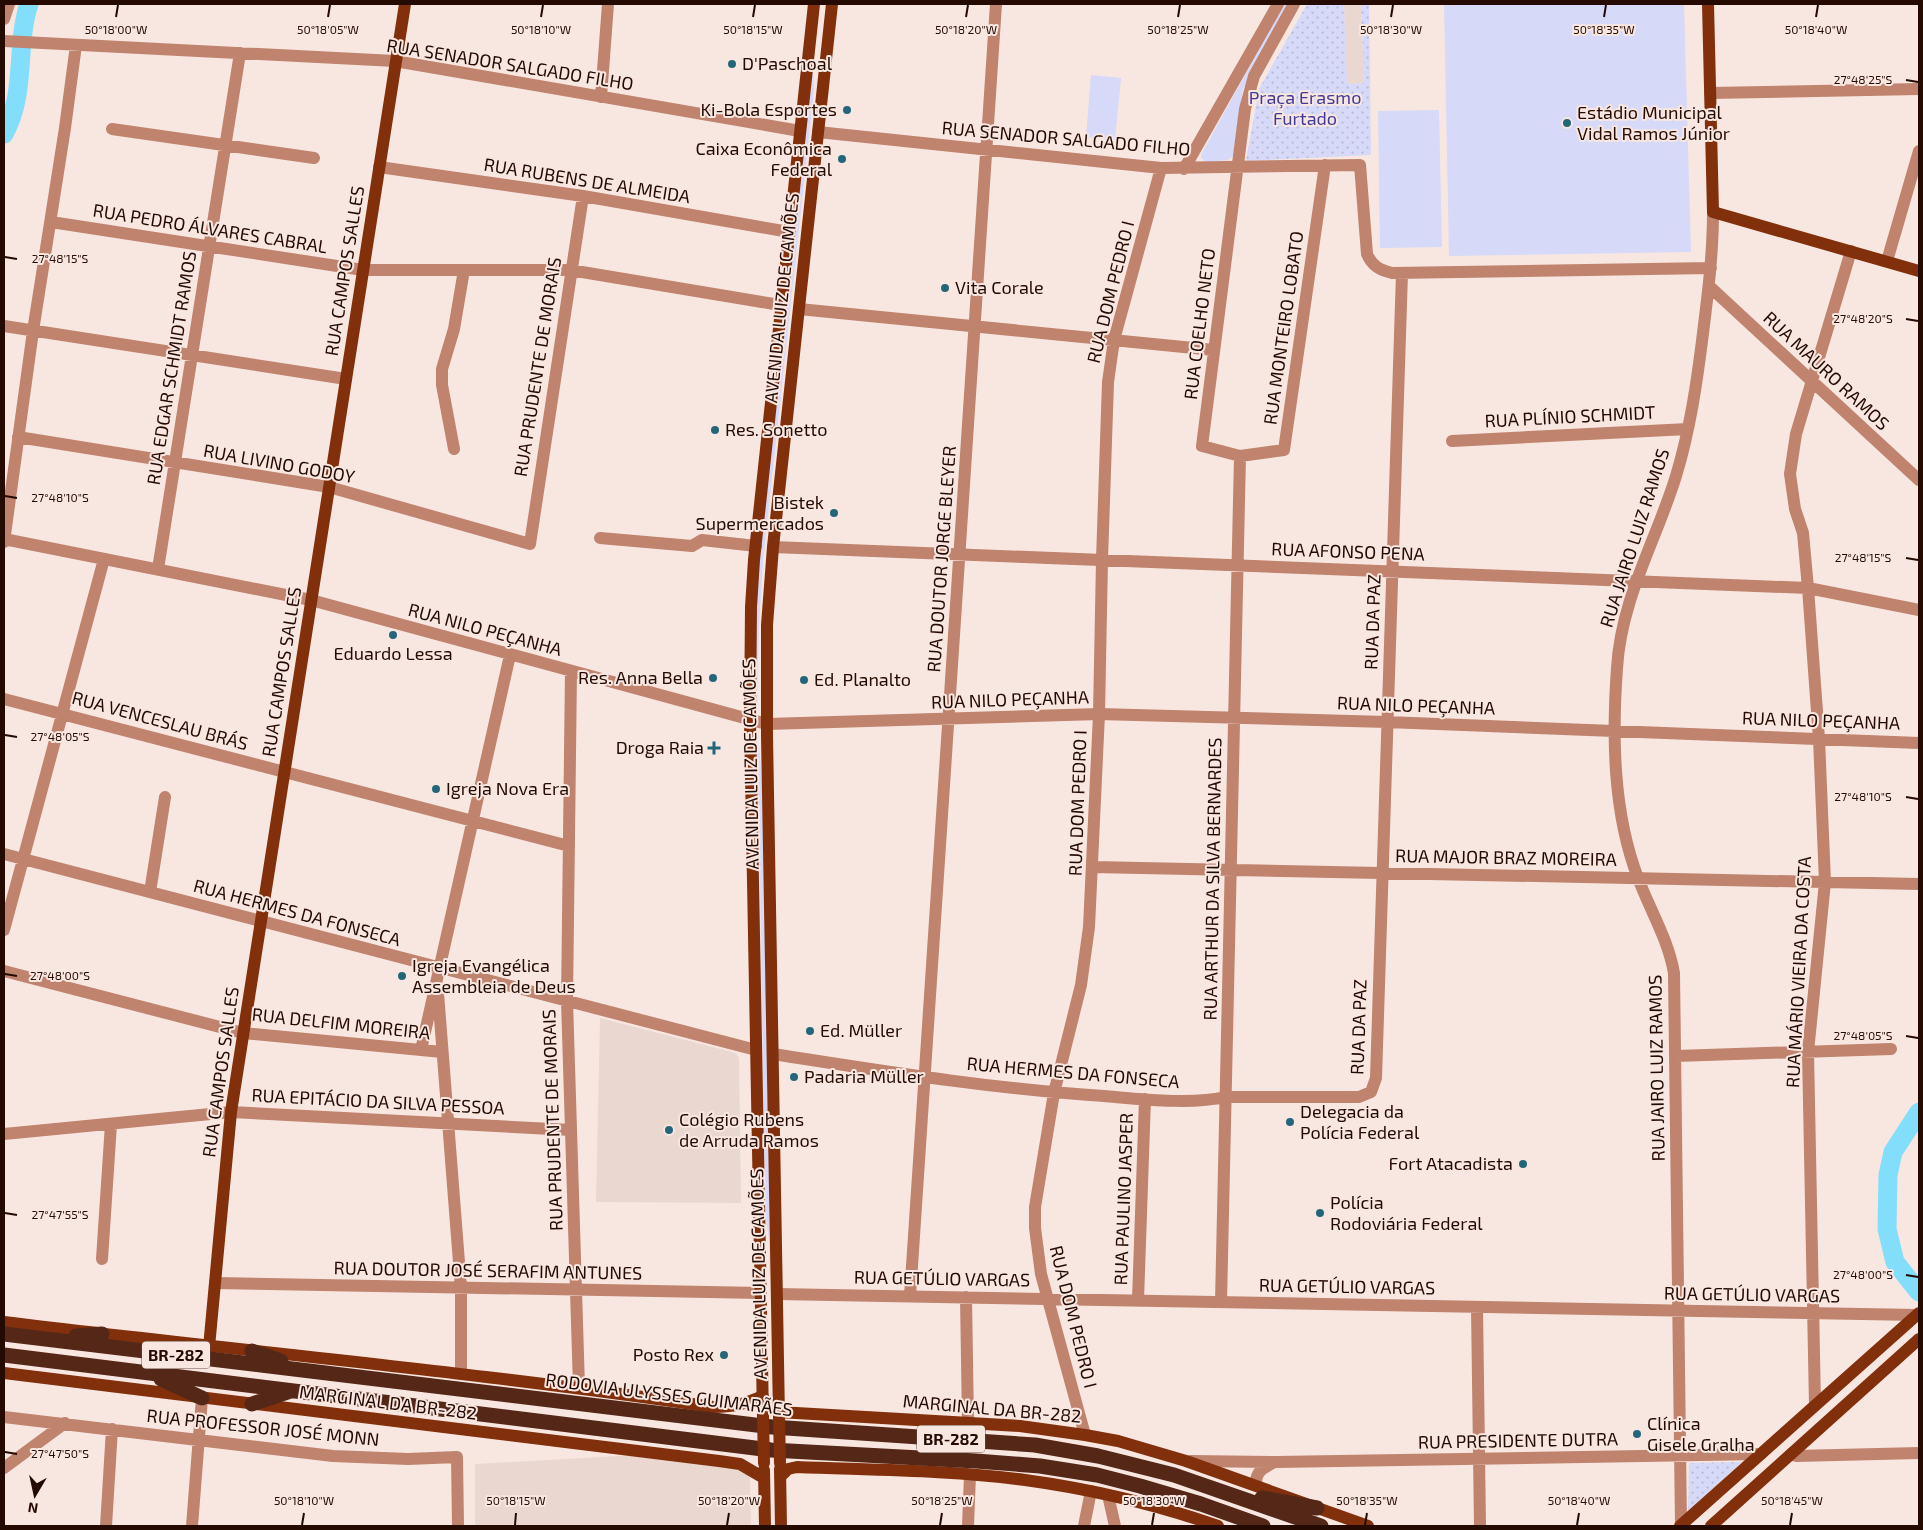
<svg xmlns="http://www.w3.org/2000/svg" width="1923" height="1530" viewBox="0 0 1923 1530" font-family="'Exo 2',sans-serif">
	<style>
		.built { fill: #ead7d0 }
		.grass { fill: #d6d9f8 }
		.park { fill: url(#park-dots) }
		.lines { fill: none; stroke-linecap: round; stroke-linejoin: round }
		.river { stroke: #83defb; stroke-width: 19 }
		.minor { stroke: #bf836e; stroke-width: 12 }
		.major { stroke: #82300c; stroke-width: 12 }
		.highway { stroke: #542717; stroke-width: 15 }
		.major-bridge { stroke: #82300c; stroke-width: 12 }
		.ticks { fill: none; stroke: #250a02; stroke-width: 2 }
		.poi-dot { fill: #246679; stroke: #f8e7e1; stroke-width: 2 }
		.labels { text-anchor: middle; stroke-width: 4; stroke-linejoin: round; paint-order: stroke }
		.shield { fill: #f8e7e1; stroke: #644c45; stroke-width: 1 }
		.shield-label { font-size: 16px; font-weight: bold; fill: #250a02 }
		.poi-label { font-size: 18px; fill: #250a02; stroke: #f8e7e1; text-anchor: start }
		.street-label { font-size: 18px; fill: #250a02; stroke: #f8e7e1 }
		.park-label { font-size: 18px; fill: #403a99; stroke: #f8e7e1 }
		.ticks-label { font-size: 12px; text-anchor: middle; fill: #250a02; stroke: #f8e7e1; stroke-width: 4; stroke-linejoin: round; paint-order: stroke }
	</style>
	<defs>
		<pattern id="park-dots" width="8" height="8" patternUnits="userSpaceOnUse" patternTransform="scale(1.25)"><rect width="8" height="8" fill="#d6d9f8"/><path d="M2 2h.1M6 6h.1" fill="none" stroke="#b8b9d3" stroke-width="1.8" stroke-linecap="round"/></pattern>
	</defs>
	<rect width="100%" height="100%" fill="#f8e7e1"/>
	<path class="built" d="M1344 4H1361L1364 83 1346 84Z
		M600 1018 736 1053 739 1058 741 1203 596 1202Z
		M637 1455 729 1465 748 1472 750 1479 751 1526H475V1464Z"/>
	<path class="grass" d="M1284 4H1290L1243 89 1233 156 1228 160 1206 162 1201 158V155Z
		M1444 4H1684L1691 252 1449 256Z
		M813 68 814 90 763 561 759 626 757 707 754 613Z
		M1091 75 1121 78 1115 140 1086 137Z
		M1439 110 1442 247 1380 248 1378 111Z
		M756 743 759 745 765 816 770 1275 769 1272V1240L765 1212 760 878 754 747Z"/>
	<path class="park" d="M1307 4H1344L1347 84 1364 83 1361 4H1369L1371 155 1246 161 1259 89Z
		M1742 1462 1688 1511 1689 1463Z"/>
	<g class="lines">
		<path class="river" d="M4 134C27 93 15 47 29 4
			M1919 1112 1893 1152 1888 1175 1887 1229 1895 1262 1919 1292"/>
		<path class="minor" d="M1294 4 1254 76 1245 109 1202 446 1240 456 1284 450 1325 165
			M4 19 9 4
			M4 41 395 61 800 131
			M1710 93 1919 89
			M601 97 608 4
			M112 129 314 158
			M818 132 1161 168 1360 165 1367 254C1372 266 1380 270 1392 273L1711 268
			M379 167 583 196 789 232
			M1184 169 1278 4
			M51 222 363 270H570L780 305
			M1887 261 1919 151
			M1709 286 1919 480
			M799 309 1214 350
			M4 326 346 379
			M18 437 329 487 530 544 583 196
			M1452 441 1688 429
			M454 449 442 385V369L454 329 464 270
			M600 538 692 546 702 540 756 546
			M4 539 311 600 767 724 1099 714 1387 722 1919 743
			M4 542 33 331 65 128 76 45
			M773 547 1808 588 1919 610
			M158 569 240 53
			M571 671 567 1001 579 1387
			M4 699 569 846
			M4 854 756 1050
			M1093 867 1919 884
			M150 892 165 797
			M4 930 104 559
			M4 971 243 1033 442 1052
			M438 993 461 1288V1373
			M421 1050 510 655
			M773 1054C883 1071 993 1089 1104 1096 1140 1099 1191 1105 1225 1097H1359L1371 1092 1376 1078 1402 273
			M1676 1056 1891 1049
			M4 1134 231 1112 571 1130
			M102 1259 111 1124
			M215 1283 761 1293
			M777 1294 1917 1315
			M910 1296 996 4
			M966 1297 968 1423
			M1138 1300 1145 1099
			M1221 1302 1240 456
			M1477 1307 1480 1526
			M1815 1405 1808 1052 1825 882 1819 739 1808 588 1803 533 1795 509 1790 474 1796 434 1851 251
			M4 1417 333 1456 408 1459 457 1457 458 1526
			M1085 1435 1041 1274 1035 1228V1207L1054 1093 1081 985 1089 927 1099 714 1102 560 1108 382 1114 340 1161 168
			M1791 1454 1796 1456 1919 1453
			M1191 1461 1276 1462 1761 1454
			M4 1468 65 1423
			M1256 1485C1255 1472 1263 1468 1273 1463
			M1108 1495 1115 1526
			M1681 1525 1674 973C1668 939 1650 910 1638 878 1613 813 1612 737 1617 668 1621 599 1656 541 1676 476 1690 430 1697 382 1703 333 1708 293 1713 253 1713 212
			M106 1526 112 1429
			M192 1526 202 1398
			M968 1526 970 1475
			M1084 1526 1091 1491"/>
		<path class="major" d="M1708 4 1713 212 1919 271
			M4 1322C240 1351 477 1372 713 1407 734 1407 744 1404 763 1396
			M209 1347 231 1112 405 4
			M4 1373 719 1461 740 1464 764 1478
			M779 1412 1020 1426 1085 1435 1118 1441 1186 1461 1368 1526
			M763 1417 750 721 751 607 754 560 814 4
			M779 1417 767 736V625L773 547 832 4
			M780 1469 781 1526
			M764 1470 765 1526
			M780 1477 788 1469 797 1467C872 1470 951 1470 1025 1480 1091 1489 1155 1504 1218 1526
			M1680 1526 1919 1313
			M1711 1526 1919 1339"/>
		<path class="highway" d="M4 1334 772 1427 1035 1445 1098 1456 1174 1475 1321 1526
			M76 1336 102 1334
			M252 1351 281 1361
			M4 1355 771 1450 976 1461 1040 1466 1097 1475 1140 1486 1201 1504 1263 1526
			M161 1379 202 1398
			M252 1404 291 1391
			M1262 1498 1317 1508"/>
		<path class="major-bridge" d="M763 1417 764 1463
			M779 1417 780 1463"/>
	</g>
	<path class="ticks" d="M116 17 118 5M328 17 330 5M541 17 543 5M753 17 755 5M966 17 968 5M1178 17 1180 5M1391 17 1393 5M1604 17 1606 5M1816 17 1818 5M1906 80 1918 82M5 257 17 259M1906 319 1918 321M5 496 17 498M1906 558 1918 560M5 735 17 737M1906 797 1918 799M5 974 17 976M1906 1036 1918 1038M5 1213 17 1215M1906 1275 1918 1277M5 1452 17 1454M302 1525 304 1513M515 1525 516 1513M727 1525 729 1513M940 1525 942 1513M1152 1525 1154 1513M1365 1525 1367 1513M1577 1525 1579 1513M1790 1525 1792 1513"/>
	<g class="poi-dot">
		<circle cx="732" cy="64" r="5"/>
		<circle cx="847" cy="110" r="5"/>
		<circle cx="1567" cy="123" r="5"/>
		<circle cx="842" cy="159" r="5"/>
		<circle cx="945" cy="288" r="5"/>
		<circle cx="715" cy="430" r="5"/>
		<circle cx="834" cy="513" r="5"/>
		<circle cx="393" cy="635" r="5"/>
		<circle cx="713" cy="678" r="5"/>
		<circle cx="804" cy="680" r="5"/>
		<path d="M711.5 740.5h5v5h5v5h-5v5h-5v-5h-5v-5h5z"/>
		<circle cx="436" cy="789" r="5"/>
		<circle cx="402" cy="976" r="5"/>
		<circle cx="810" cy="1031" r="5"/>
		<circle cx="794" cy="1077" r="5"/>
		<circle cx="1290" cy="1122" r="5"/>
		<circle cx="669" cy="1130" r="5"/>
		<circle cx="1523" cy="1164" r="5"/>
		<circle cx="1320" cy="1213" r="5"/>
		<circle cx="724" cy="1355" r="5"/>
		<circle cx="1637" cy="1434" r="5"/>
	</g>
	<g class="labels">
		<g class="shield">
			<rect x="142" y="1341.5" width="68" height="27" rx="4"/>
			<rect x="917" y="1425.5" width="68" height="27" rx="4"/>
		</g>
		<g class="shield-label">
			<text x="176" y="1361">BR-282</text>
			<text x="951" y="1445">BR-282</text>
		</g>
		<g class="poi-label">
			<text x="742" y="70">D'Paschoal</text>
			<text x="837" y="116" text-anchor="end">Ki-Bola Esportes</text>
			<text x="1577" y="119">Estádio Municipal<tspan x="1577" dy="21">Vidal Ramos Júnior</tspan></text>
			<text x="832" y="155" text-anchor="end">Caixa Econômica<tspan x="832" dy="21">Federal</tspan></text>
			<text x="955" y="294">Vita Corale</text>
			<text x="725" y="436">Res. Sonetto</text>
			<text x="824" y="509" text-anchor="end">Bistek<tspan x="824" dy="21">Supermercados</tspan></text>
			<text x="393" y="660" text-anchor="middle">Eduardo Lessa</text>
			<text x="703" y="684" text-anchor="end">Res. Anna Bella</text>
			<text x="814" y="686">Ed. Planalto</text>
			<text x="704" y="754" text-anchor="end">Droga Raia</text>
			<text x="446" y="795">Igreja Nova Era</text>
			<text x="412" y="972">Igreja Evangélica<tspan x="412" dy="21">Assembleia de Deus</tspan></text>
			<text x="820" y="1037">Ed. Müller</text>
			<text x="804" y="1083">Padaria Müller</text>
			<text x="1300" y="1118">Delegacia da<tspan x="1300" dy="21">Polícia Federal</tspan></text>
			<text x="679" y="1126">Colégio Rubens<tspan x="679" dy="21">de Arruda Ramos</tspan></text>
			<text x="1513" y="1170" text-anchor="end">Fort Atacadista</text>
			<text x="1330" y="1209">Polícia<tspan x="1330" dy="21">Rodoviária Federal</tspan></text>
			<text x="714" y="1361" text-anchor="end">Posto Rex</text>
			<text x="1647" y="1430">Clínica<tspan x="1647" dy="21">Gisele Gralha</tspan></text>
		</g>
		<g class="street-label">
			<text transform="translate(510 65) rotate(9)" y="6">RUA SENADOR SALGADO FILHO</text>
			<text transform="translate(1066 139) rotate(5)" y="6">RUA SENADOR SALGADO FILHO</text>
			<text transform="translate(587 181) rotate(9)" y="6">RUA RUBENS DE ALMEIDA</text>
			<text transform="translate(210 229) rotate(9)" y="6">RUA PEDRO ÁLVARES CABRAL</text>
			<text transform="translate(345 271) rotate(-81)" y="6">RUA CAMPOS SALLES</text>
			<text transform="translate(1111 292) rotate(-76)" y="6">RUA DOM PEDRO I</text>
			<text transform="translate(782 298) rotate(-84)" y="6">AVENIDA LUIZ DE CAMÕES</text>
			<text transform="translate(1200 324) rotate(-83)" y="6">RUA COELHO NETO</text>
			<text transform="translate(1284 328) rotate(-82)" y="6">RUA MONTEIRO LOBATO</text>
			<text transform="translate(538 367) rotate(-81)" y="6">RUA PRUDENTE DE MORAIS</text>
			<text transform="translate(172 368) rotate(-81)" y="6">RUA EDGAR SCHMIDT RAMOS</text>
			<text transform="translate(1826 371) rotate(43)" y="6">RUA MAURO RAMOS</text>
			<text transform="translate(1570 417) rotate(-3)" y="6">RUA PLÍNIO SCHMIDT</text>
			<text transform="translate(279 464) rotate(10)" y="6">RUA LIVINO GODOY</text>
			<text transform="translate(1635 538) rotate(-72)" y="6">RUA JAIRO LUIZ RAMOS</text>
			<text transform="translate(1348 552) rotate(2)" y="6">RUA AFONSO PENA</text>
			<text transform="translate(942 559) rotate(-86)" y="6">RUA DOUTOR JORGE BLEYER</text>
			<text transform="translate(1373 622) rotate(-88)" y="6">RUA DA PAZ</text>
			<text transform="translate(485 630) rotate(15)" y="6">RUA NILO PEÇANHA</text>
			<text transform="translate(282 672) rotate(-81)" y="6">RUA CAMPOS SALLES</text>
			<text transform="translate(1010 700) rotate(-2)" y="6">RUA NILO PEÇANHA</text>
			<text transform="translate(1416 706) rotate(2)" y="6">RUA NILO PEÇANHA</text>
			<text transform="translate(160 721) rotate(15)" y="6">RUA VENCESLAU BRÁS</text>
			<text transform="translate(1821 721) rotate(2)" y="6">RUA NILO PEÇANHA</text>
			<text transform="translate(751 764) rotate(-91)" y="6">AVENIDA LUIZ DE CAMÕES</text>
			<text transform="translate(1078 803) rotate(-88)" y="6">RUA DOM PEDRO I</text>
			<text transform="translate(1506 858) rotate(1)" y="6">RUA MAJOR BRAZ MOREIRA</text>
			<text transform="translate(1213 879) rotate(-89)" y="6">RUA ARTHUR DA SILVA BERNARDES</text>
			<text transform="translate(297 913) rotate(15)" y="6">RUA HERMES DA FONSECA</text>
			<text transform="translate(1799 972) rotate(-87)" y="6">RUA MÁRIO VIEIRA DA COSTA</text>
			<text transform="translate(341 1024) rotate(6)" y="6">RUA DELFIM MOREIRA</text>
			<text transform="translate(1359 1027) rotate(-88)" y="6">RUA DA PAZ</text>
			<text transform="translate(1657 1068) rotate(-91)" y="6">RUA JAIRO LUIZ RAMOS</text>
			<text transform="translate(221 1072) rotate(-82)" y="6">RUA CAMPOS SALLES</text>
			<text transform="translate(1073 1073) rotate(5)" y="6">RUA HERMES DA FONSECA</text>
			<text transform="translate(378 1102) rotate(3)" y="6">RUA EPITÁCIO DA SILVA PESSOA</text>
			<text transform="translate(553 1120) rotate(-92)" y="6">RUA PRUDENTE DE MORAIS</text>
			<text transform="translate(1124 1199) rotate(-88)" y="6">RUA PAULINO JASPER</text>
			<text transform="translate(488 1271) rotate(1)" y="6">RUA DOUTOR JOSÉ SERAFIM ANTUNES</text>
			<text transform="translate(759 1274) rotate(-91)" y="6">AVENIDA LUIZ DE CAMÕES</text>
			<text transform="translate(942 1279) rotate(1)" y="6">RUA GETÚLIO VARGAS</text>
			<text transform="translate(1347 1287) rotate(1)" y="6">RUA GETÚLIO VARGAS</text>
			<text transform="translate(1752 1295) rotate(1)" y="6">RUA GETÚLIO VARGAS</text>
			<text transform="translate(1073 1317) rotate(76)" y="6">RUA DOM PEDRO I</text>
			<text transform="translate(669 1395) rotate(7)" y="6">RODOVIA ULYSSES GUIMARÃES</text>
			<text transform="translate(388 1403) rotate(7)" y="6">MARGINAL DA BR-282</text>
			<text transform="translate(992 1409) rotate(5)" y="6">MARGINAL DA BR-282</text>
			<text transform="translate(263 1428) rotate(6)" y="6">RUA PROFESSOR JOSÉ MONN</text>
			<text transform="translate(1518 1441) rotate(-1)" y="6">RUA PRESIDENTE DUTRA</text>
		</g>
		<g class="park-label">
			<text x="1305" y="104">Praça Erasmo<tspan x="1305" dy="21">Furtado</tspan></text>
		</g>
	</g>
	<g class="ticks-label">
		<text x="328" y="34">50°18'05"W</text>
		<text x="541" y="34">50°18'10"W</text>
		<text x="753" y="34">50°18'15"W</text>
		<text x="966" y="34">50°18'20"W</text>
		<text x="1178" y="34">50°18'25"W</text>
		<text x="1391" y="34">50°18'30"W</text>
		<text x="1604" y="34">50°18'35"W</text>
		<text x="1816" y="34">50°18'40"W</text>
		<text x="116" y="34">50°18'00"W</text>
		<text x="1863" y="84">27°48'25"S</text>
		<text x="60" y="263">27°48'15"S</text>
		<text x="1863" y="323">27°48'20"S</text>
		<text x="60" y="502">27°48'10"S</text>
		<text x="1863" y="562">27°48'15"S</text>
		<text x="60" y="741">27°48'05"S</text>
		<text x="1863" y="801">27°48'10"S</text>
		<text x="60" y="980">27°48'00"S</text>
		<text x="1863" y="1040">27°48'05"S</text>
		<text x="60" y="1219">27°47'55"S</text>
		<text x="1863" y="1279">27°48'00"S</text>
		<text x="60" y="1458">27°47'50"S</text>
		<text x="304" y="1505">50°18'10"W</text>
		<text x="516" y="1505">50°18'15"W</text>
		<text x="729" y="1505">50°18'20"W</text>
		<text x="942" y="1505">50°18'25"W</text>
		<text x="1154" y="1505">50°18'30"W</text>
		<text x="1367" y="1505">50°18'35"W</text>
		<text x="1579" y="1505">50°18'40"W</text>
		<text x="1792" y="1505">50°18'45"W</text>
	</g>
	<rect width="1923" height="1530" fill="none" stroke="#250a02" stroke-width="10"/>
	<g transform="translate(35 1495) rotate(189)" stroke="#f8e7e1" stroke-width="4" paint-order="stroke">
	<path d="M0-4L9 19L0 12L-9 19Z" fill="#250a02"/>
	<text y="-8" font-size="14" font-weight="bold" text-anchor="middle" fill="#250a02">N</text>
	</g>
</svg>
